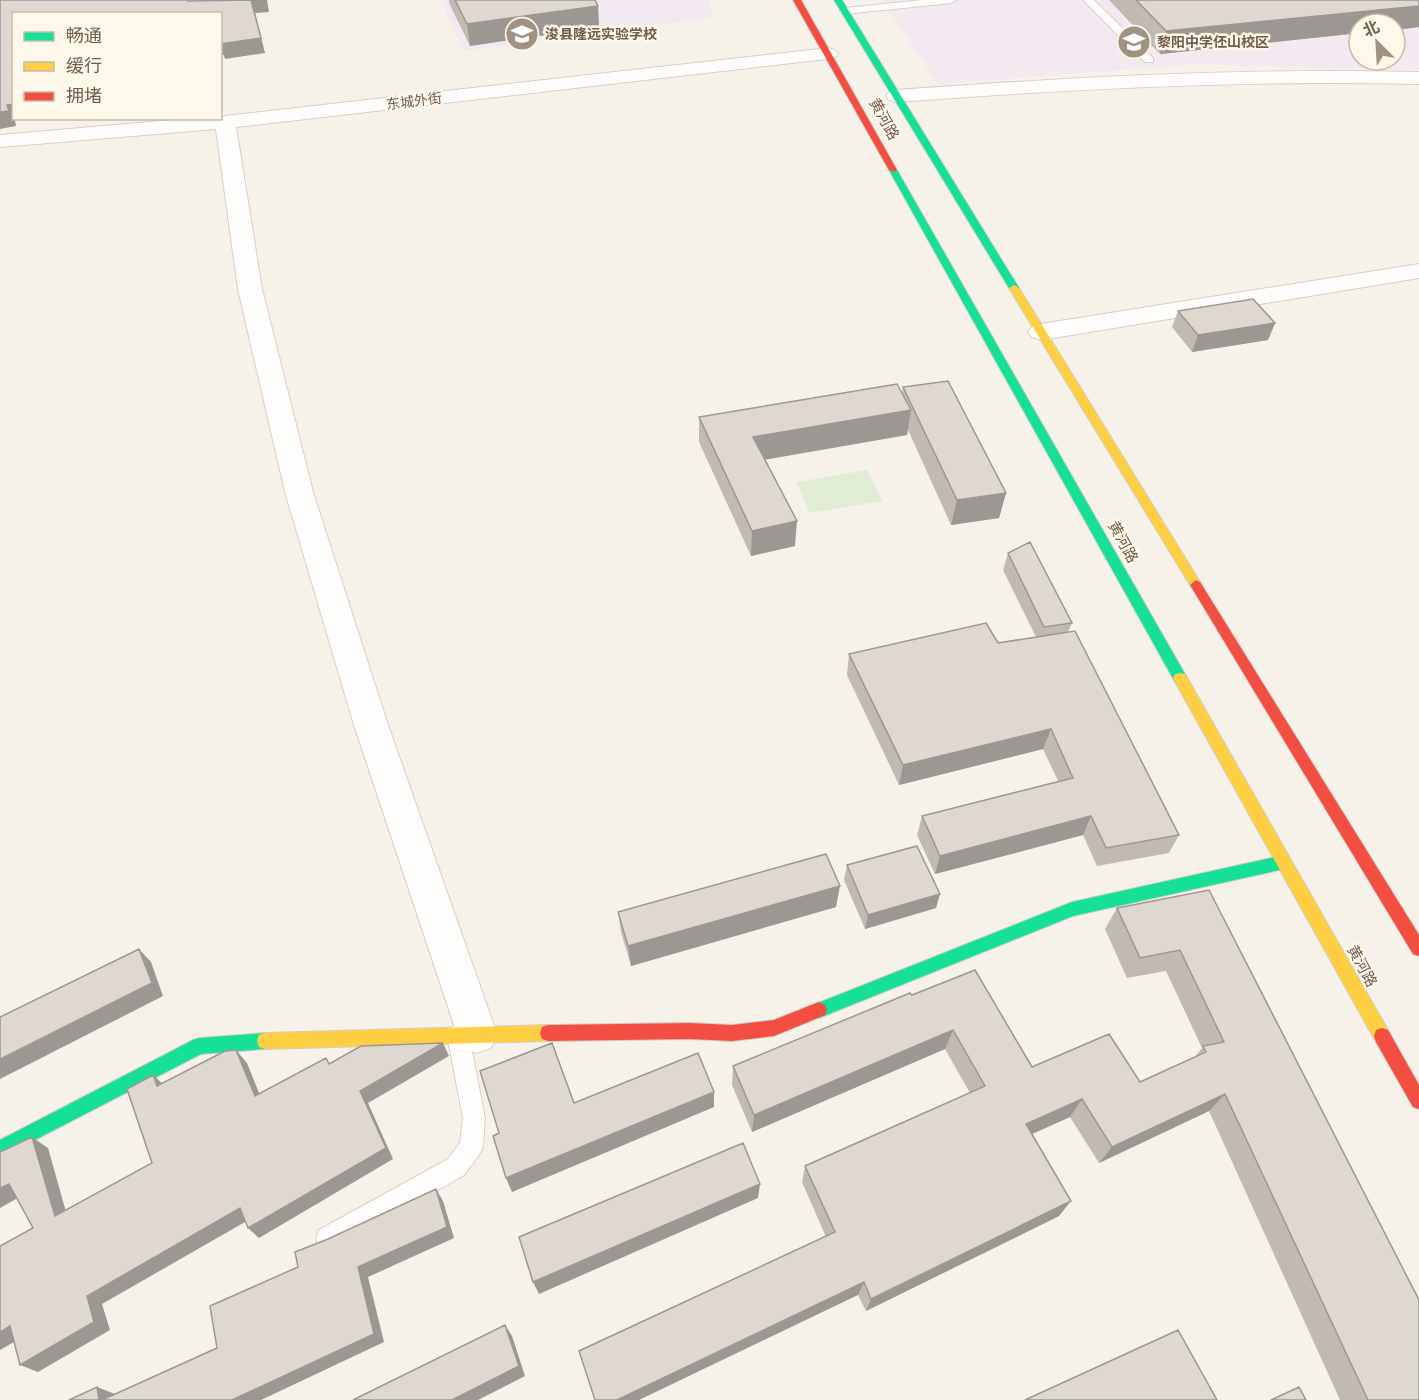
<svg xmlns="http://www.w3.org/2000/svg" width="1419" height="1400" viewBox="0 0 1419 1400" font-family="'Work Sans','Noto Sans SC',sans-serif">
	<style>
		.education { fill: #f3e9f1; fill-rule: evenodd }
		.green { fill: #e1ecd5 }
		.lines { fill: none; stroke-linecap: round; stroke-linejoin: round }
		.lane-casing { stroke: #d5cfc8; stroke-width: 2 }
		.street-casing { stroke: #d5cfc8; stroke-width: 2 }
		.fast-casing { stroke: #d4cec5; stroke-width: 2 }
		.slow-casing { stroke: #d4cec5; stroke-width: 2 }
		.jam-casing { stroke: #d4cec5; stroke-width: 2 }
		.lane { fill: #fefdfc; fill-rule: evenodd }
		.street { fill: #fefdfc; fill-rule: evenodd }
		.fast { fill: #16e098; fill-rule: evenodd }
		.slow { fill: #ffcf43; fill-rule: evenodd }
		.jam { fill: #f24e42; fill-rule: evenodd }
		.wall { fill: #c0bab3 }
		.shaded-wall { fill: #9c9792 }
		.building { fill: #dfd8d0; stroke: #9c9792; stroke-width: 1.5 }
		.labels { text-anchor: middle; stroke-width: 5; stroke-linejoin: round; paint-order: stroke }
		.far-poi-label { font-size: 14px; font-weight: bold; fill: #725d4c; stroke: #fef8eb; text-anchor: start }
		.far-street-label { font-size: 14px; fill: #725d4c; stroke: #fef8eb }
		.street-label { font-size: 15px; fill: #725d4c; stroke: #fef8eb }
	</style>
	<rect width="100%" height="100%" fill="#f6f2ea"/>
	<path class="education" d="M441 0H708L715 17 463 51Z
		M882 0H1404L1419 11V70L1200 64 938 84ZM1359 24H1395V60H1359Z"/>
	<path class="green" d="M867 470 882 501 810 513 797 482Z"/>
	<g class="lines">
		<defs>
			<path id="lane" d="M923 0H956L951 3 845 14 840 11 845 8Z
				M1083 0H1094L1153 58V62H1145Z
				M458 1024 466 1028 469 1035 485 1118 483 1147 479 1155 464 1175 337 1248 328 1251 319 1248 316 1239 319 1230 448 1159 460 1143 463 1118 447 1035 450 1028Z"/>
			<path id="street" d="M828 48 835 50 838 54 835 58 236 127 262 289 313 492 388 725 497 1034 491 1048 477 1053 463 1048 457 1034 354 725 285 492 238 289 216 129 0 147V135L196 118H220L225 116Z
				M1353 71 1419 72V84C1244 80 1070 89 896 102L889 100 886 96 889 92 896 90C1048 79 1201 70 1353 71Z
				M1419 264V278L1041 340 1032 337 1028 332 1032 327 1041 324Z"/>
			<path id="fast" d="M834 0H842L1019 288 1017 290 1009 288Z
				M890 168 897 170 1185 674 1187 678 1185 682H1175L889 170Z
				M1284 855 1289 857 1291 862 1289 867 1284 869 1073 916 819 1018 813 1015 811 1010 813 1005 1072 902Z
				M265 1033 271 1035 273 1041 271 1047 265 1049 201 1054 0 1158V1140L193 1040 199 1038Z"/>
			<path id="slow" d="M1014 285 1019 288 1200 582 1202 585 1200 588H1192L1009 288Z
				M1180 673 1185 674 1388 1030 1390 1036 1388 1042 1382 1044 1376 1042 1173 678 1175 674Z
				M548 1025 554 1027 556 1033 554 1039 548 1041 265 1049 259 1047 257 1041 259 1035 265 1033Z"/>
			<path id="jam" d="M793 0H801L897 170 896 172 889 170Z
				M1196 580 1200 582 1419 935V956L1413 954 1192 588 1190 585Z
				M819 1002 825 1005 827 1010 825 1015 774 1036 732 1041 690 1039 548 1041 542 1039 540 1033 542 1027 548 1025 690 1023 732 1025 774 1020Z
				M1382 1028 1388 1030 1419 1085V1109L1413 1107 1376 1042 1374 1036 1376 1030Z"/>
		</defs>
		<use href="#lane" class="lane-casing"/>
		<use href="#street" class="street-casing"/>
		<use href="#fast" class="fast-casing"/>
		<use href="#slow" class="slow-casing"/>
		<use href="#jam" class="jam-casing"/>
		<use href="#lane" class="lane"/>
		<use href="#street" class="street"/>
		<use href="#fast" class="fast"/>
		<use href="#slow" class="slow"/>
		<use href="#jam" class="jam"/>
	</g>
	<path class="wall" d="M449 0H595L598 6 599 27 470 46 449 3Z
		M1109 0H1419V27L1395 30V24H1359V33L1160 54Z
		M1178 311 1275 323 1268 340 1192 352 1172 327Z
		M903 387 1006 493 999 518 951 525 908 430 907 435 765 459 795 546 751 556 699 442V417L902 394Z
		M1008 553 1072 623 1068 632 1179 835 1169 853 1097 866 1083 835 935 874 917 835 922 816 1058 781 1043 749 899 785 847 675 849 654 998 643 1036 637 1003 570Z
		M847 865 936 908 865 929 844 880Z
		M1209 890 1419 1400H1340L1209 1111 1099 1163 1070 1117 1032 1134 1059 1216 866 1311 858 1295 826 1237 802 1182 805 1166 970 1093 945 1049 752 1132 732 1085 733 1066 912 995 1032 1067 1140 1082 1194 1058 1202 1048 1166 971 1127 978 1105 929 1117 908Z
		M836 907 631 966 621 932 618 912Z"/>
	<path class="shaded-wall" d="M251 0H267L269 12 255 13 265 53 225 59 224 55 220 56V44Z
		M598 6 599 27 470 46 467 24Z
		M1419 6V27L1395 30V24H1359V33L1160 54 1166 31Z
		M14 104V118H24L15 120 16 126 0 129V112L7 105Z
		M1275 323 1268 340 1192 352 1198 335Z
		M911 410 907 435 752 462 753 437Z
		M1006 493 999 518 951 525 957 500Z
		M797 521 795 546 751 556 752 531Z
		M1051 729 1043 749 899 785 903 765Z
		M1091 816 1083 835 935 874 940 856Z
		M840 886 836 907 631 966 628 946Z
		M940 894 936 908 865 929 868 915Z
		M139 949 151 962 163 996 0 1079V1059Z
		M953 1030 945 1049 752 1132 754 1115Z
		M443 1043 449 1056 368 1103 393 1159 259 1238 248 1228 360 1091Z
		M236 1050 247 1063 265 1108 255 1096Z
		M153 1075 166 1087 157 1086Z
		M714 1092V1107L512 1192 506 1178Z
		M1225 1094 1209 1111 1099 1163 1112 1147Z
		M1082 1099 1070 1117 1016 1141 1026 1124Z
		M32 1137 48 1148 70 1226 55 1216Z
		M9 1184 25 1194 0 1208V1188Z
		M760 1184 758 1198 539 1294 533 1282Z
		M436 1189 443 1201 454 1238 368 1277 384 1342 261 1400H232L358 1267Z
		M1071 1201 1059 1216 866 1311 871 1299Z
		M240 1208 252 1218 102 1304 110 1330 38 1372 20 1365 87 1296Z
		M864 1282 858 1295 639 1400H617Z
		M505 1325 512 1336 525 1376 478 1400H452Z
		M10 1326 28 1334 0 1350V1332Z
		M97 1387 115 1394V1400H99Z"/>
	<path class="building" d="M0 0H188V1L251 0 261 38 220 44V14H14V104L7 105 9 111 0 112Z
		M455 0H595L598 6 467 24Z
		M1136 0H1419V6L1166 31Z
		M1253 299 1275 323 1198 335 1178 311Z
		M948 381 1006 493 957 500 903 387Z
		M897 384 911 410 753 437 797 521 752 531 699 417Z
		M1030 542 1072 623 1044 627 1008 553Z
		M986 623 998 643 1075 631 1179 835 1106 848 1091 816 940 856 922 816 1073 778 1051 729 903 765 849 654Z
		M917 846 940 894 868 915 847 865Z
		M826 854 840 886 628 946 618 912Z
		M1209 890 1419 1300V1400H1368L1225 1094 1112 1147 1082 1099 1026 1124 1071 1201 871 1299 864 1282 617 1400H595L579 1351 835 1232 805 1166 985 1086 953 1030 754 1115 733 1066 910 993 912 995 975 970 1032 1067 1109 1034 1140 1082 1206 1052 1203 1046 1224 1042 1180 950 1140 958 1117 908Z
		M139 949 152 983 0 1059V1017Z
		M443 1043 360 1091 386 1148 248 1228 240 1208 87 1296 94 1322 20 1365 10 1326 0 1332V1246L33 1228 9 1184 0 1188V1152L32 1137 55 1216 152 1163 127 1089 153 1075 157 1086 225 1051 236 1050 255 1096 326 1058 329 1064 361 1046Z
		M552 1043 574 1103 698 1053 714 1092 506 1178 493 1136 499 1133 480 1071Z
		M743 1143 760 1184 533 1282 519 1237Z
		M436 1189 447 1227 358 1267 374 1334 232 1400H102L217 1348 210 1306 298 1267 295 1252 328 1239Z
		M505 1325 519 1366 452 1400H353Z
		M1178 1330 1217 1400H1025Z
		M97 1387 99 1400H69Z
		M1299 1387 1306 1400H1271Z"/>
	<defs>
		<symbol id="school-disc" viewBox="-11 -11 22 22"><circle r="9.5" fill="#a09183" stroke="#fef8eb"/><path d="M0-5L7-2L0 1L-7-2ZM-4 1L0 2.5L4 1V4Q0 6-4 4Z" fill="#fff"/></symbol>
	</defs>
	<g fill-rule="evenodd">
		<use href="#school-disc" x="503" y="15" width="38" height="38"/>
		<use href="#school-disc" x="1115" y="23" width="38" height="38"/>
	</g>
	<g class="labels">
		<g class="far-poi-label">
			<text x="545" y="39">浚县隆远实验学校</text>
			<text x="1157" y="47">黎阳中学伾山校区</text>
		</g>
		<g class="far-street-label">
			<text transform="translate(414 101) rotate(-7)" y="5">东城外街</text>
		</g>
		<g class="street-label">
			<text transform="translate(884 119) rotate(61)" y="5">黄河路</text>
			<text transform="translate(1123 542) rotate(61)" y="5">黄河路</text>
			<text transform="translate(1362 966) rotate(61)" y="5">黄河路</text>
		</g>
	</g>
	<rect x="12" y="12" width="210" height="108" fill="#fef8eb" stroke="#c6baab" stroke-width="1.5"/>
	<rect x="24" y="32" width="30" height="9" fill="#16e098" stroke="#c6baab" stroke-width="1.5"/>
	<text x="66" y="42" font-size="18" fill="#725d4c">畅通</text>
	<rect x="24" y="62" width="30" height="9" fill="#ffcf43" stroke="#c6baab" stroke-width="1.5"/>
	<text x="66" y="72" font-size="18" fill="#725d4c">缓行</text>
	<rect x="24" y="92" width="30" height="9" fill="#f24e42" stroke="#c6baab" stroke-width="1.5"/>
	<text x="66" y="102" font-size="18" fill="#725d4c">拥堵</text>
	<g transform="translate(1377 42) rotate(336)"><circle r="28" fill="#fef8eb" stroke="#c6baab" stroke-width="1.5"/>
	<path d="M0-4.5L10 22L0 15L-10 22Z" fill="#a09183"/>
	<text y="-9" font-size="16" font-weight="bold" text-anchor="middle" fill="#725d4c">北</text>
	</g>
</svg>
